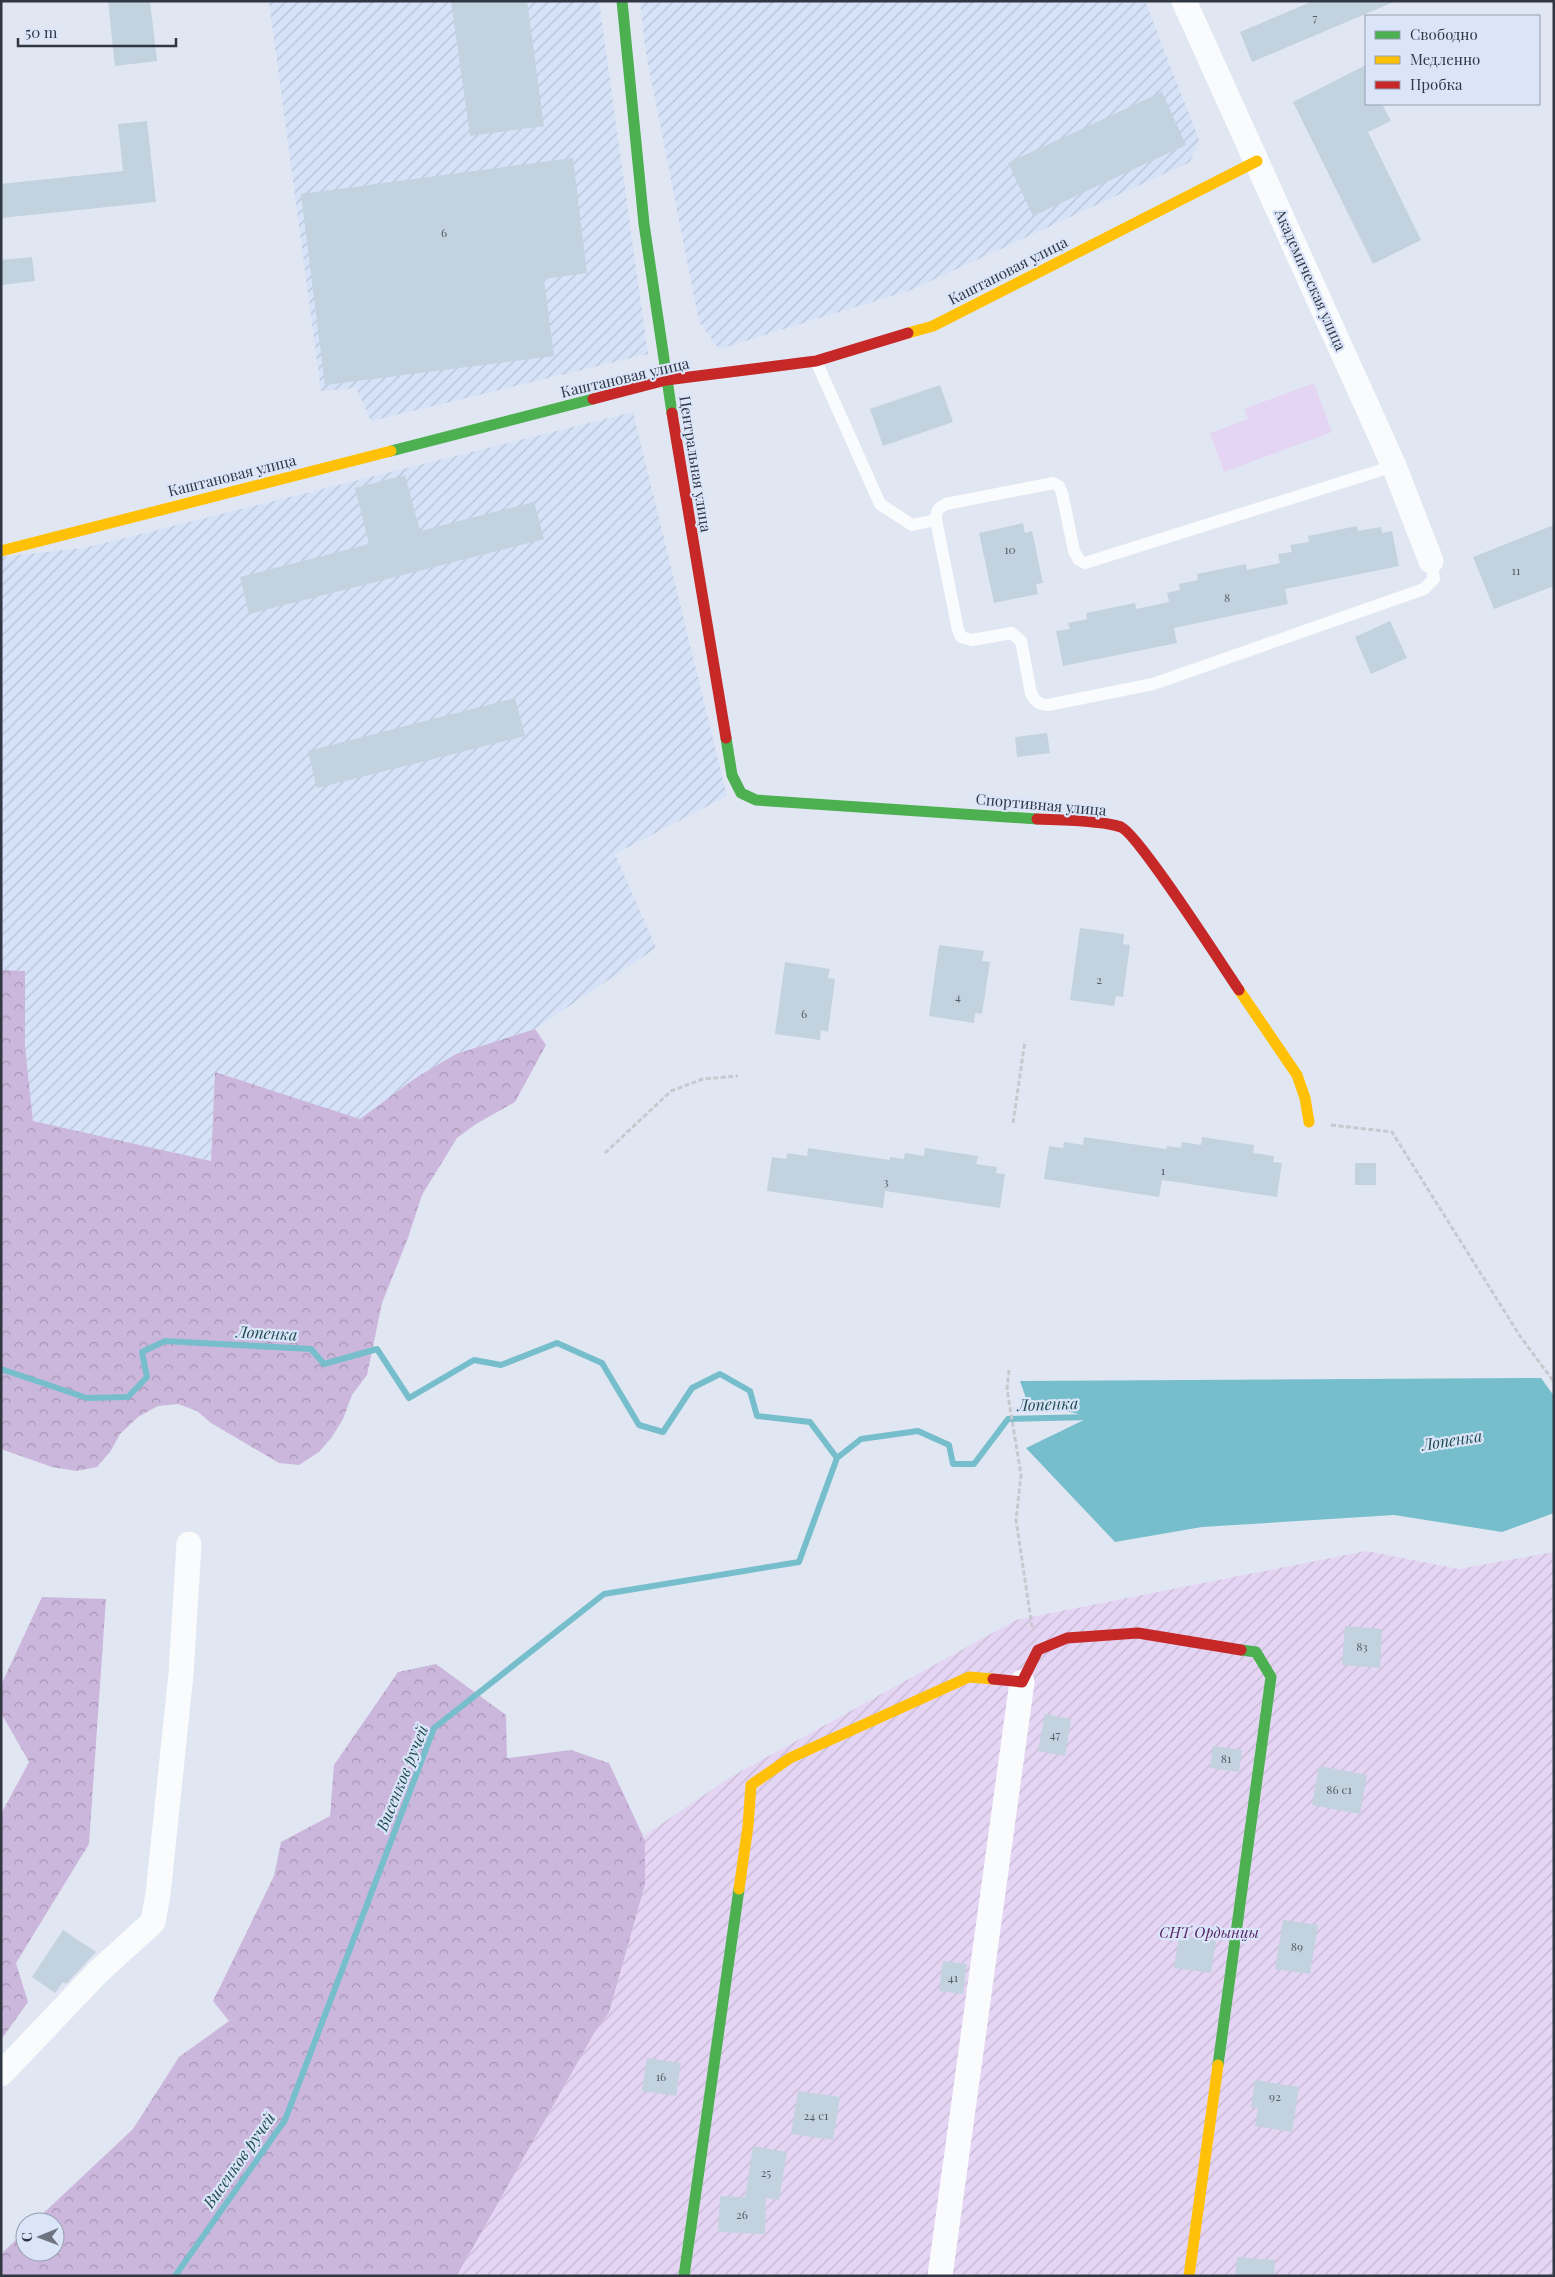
<svg xmlns="http://www.w3.org/2000/svg" width="1555" height="2277" viewBox="0 0 1555 2277" font-family="'Playfair Display',serif">
	<style>
		.industrial { fill: url(#industrial-furrows) }
		.forest { fill: url(#forest-crowns) }
		.park { fill: #e5d5f4 }
		.garden { fill: url(#garden-furrows) }
		.water { fill: #77becc }
		.lines { fill: none; stroke-linecap: round; stroke-linejoin: round }
		.stream { stroke: #77becc; stroke-width: 6 }
		.building { fill: #c2d2df }
		.path { stroke: #c7c9ce; stroke-width: 3; stroke-dasharray: 5 2.5; stroke-linecap: butt }
		.lane { stroke: #fafbfd; stroke-width: 12 }
		.street { stroke: #fafbfd; stroke-width: 25 }
		.fast { stroke: #4caf50; stroke-width: 11 }
		.slow { stroke: #ffc107; stroke-width: 11 }
		.jam { stroke: #c62828; stroke-width: 11 }
		.labels { text-anchor: middle; stroke-width: 4.5; stroke-linejoin: round; paint-order: stroke }
		.number-label { font-size: 12px; fill: #545e6a }
		.street-label { font-size: 15px; fill: #303743; stroke: #dae5f9 }
		.park-label { font-size: 15px; font-style: italic; fill: #582469; stroke: #dae5f9 }
		.water-label { font-size: 16px; font-style: italic; fill: #1d4950; stroke: #dae5f9 }
	</style>
	<defs>
		<pattern id="industrial-furrows" width="10" height="10" patternUnits="userSpaceOnUse" patternTransform="scale(1.25)"><rect width="10" height="10" fill="#d5e2f8"/><path d="M-1 1l2-2M0 10L10 0M9 11l2-2" fill="none" stroke="#b7c2d6"/></pattern>
		<pattern id="forest-crowns" width="20" height="18" patternUnits="userSpaceOnUse" patternTransform="scale(1.25)"><rect width="20" height="18" fill="#ccb7dc"/><path d="M2 6a3 3 0 1 1 6 0M12 15a3 3 0 1 1 6 0" fill="none" stroke="#a696b4"/></pattern>
		<pattern id="garden-furrows" width="10" height="10" patternUnits="userSpaceOnUse" patternTransform="scale(1.25)"><rect width="10" height="10" fill="#e5d5f4"/><path d="M-1 1l2-2M0 10L10 0M9 11l2-2" fill="none" stroke="#c5b7d2"/></pattern>
	</defs>
	<rect width="100%" height="100%" fill="#e1e7f2"/>
	<path class="industrial" d="M269 1H599L648 354 371 421 356 388 321 391Z
		M640 1H1145L1199 140 1190 162 911 290 719 349 699 322 645 48Z
		M633 412 727 796 615 854 656 948 535 1029 456 1054 417 1077 360 1120 215 1072 211 1161 33 1121 25 1046V971L1 970V557L84 548Z"/>
	<path class="forest" d="M1 970 25 971V1046L33 1121 211 1161 215 1072 360 1119 417 1077 456 1054 535 1029 546 1045 515 1102 476 1124 457 1138 422 1195 408 1238 382 1303 367 1375 352 1395 343 1419 332 1437 319 1452 299 1465 279 1463 211 1423 197 1411 178 1404 158 1406 138 1417 120 1434 110 1452 97 1467 76 1471 52 1467 1 1449Z
		M42 1597 106 1599 89 1844 16 1963 28 2002 1 2040V1814L29 1762 1 1713V1685Z
		M436 1664 506 1715 507 1758 571 1750 609 1763 645 1840V1885L609 2013 595 2032 457 2276H1V2254L25 2231V2252H55V2222H34L133 2129 179 2057 229 2021 213 2001 274 1876 281 1842 330 1816 334 1765 398 1672Z"/>
	<path class="park" d="M1314 383 1332 432 1224 472 1210 433 1248 419 1244 409Z"/>
	<path class="garden" d="M1366 1551 1459 1569 1554 1552V2276H457L595 2032 609 2013 645 1885V1840L642 1837 729 1778 1016 1620Z"/>
	<path class="water" d="M1541 1378 1554 1396V1513L1502 1532 1394 1515 1202 1527 1115 1542 1026 1448 1090 1417 1027 1401 1020 1381Z"/>
	<g class="lines">
		<path class="stream" d="M1 1369 87 1398 128 1397 147 1377 142 1352 165 1341 311 1349 324 1364 377 1349 409 1398 474 1360 501 1365 557 1343 602 1363 639 1425 663 1432 692 1388 720 1374 750 1391 757 1416 810 1422 837 1458 861 1439 918 1431 949 1445 953 1464H974L1008 1419 1090 1417 1098 1420
			M175 2276 285 2120 434 1728 604 1594 799 1562 837 1458"/>
	</g>
	<path class="building" d="M108 1H150L157 61 115 66Z
		M451 1H527L544 126 470 136Z
		M1313 1H1396L1252 62 1240 32Z
		M1366 65V104H1382L1391 121 1368 132 1421 240 1373 264 1293 102Z
		M1162 92 1186 145 1033 216 1008 163Z
		M147 121 156 202 1 218V184L123 171 118 124Z
		M573 158 587 273 544 279 554 356 325 385 301 194Z
		M32 257 35 281 1 285V260Z
		M940 385 953 422 883 446 870 409Z
		M405 475 420 531 534 502 544 539 249 614 240 577 369 544 355 488Z
		M1023 523 1025 533 1032 531 1043 583 1036 584 1038 594 994 603 979 533Z
		M1554 525V586L1494 609 1473 557Z
		M1357 526 1358 531 1381 527 1382 533 1392 531 1399 566 1285 589 1288 604 1174 628 1177 643 1063 666 1056 631 1070 629 1068 623 1087 619 1086 613 1135 603 1136 609 1169 602 1167 593 1180 590 1179 584 1198 580 1197 574 1246 564 1247 570 1280 563 1278 554 1292 552 1290 545 1309 542 1308 536Z
		M1390 621 1407 658 1371 674 1355 637Z
		M515 698 525 736 317 788 308 751Z
		M1047 733 1050 753 1017 757 1015 737Z
		M1080 928 1124 934 1123 944 1130 945 1123 997 1116 996 1114 1006 1070 1000Z
		M939 945 984 951 982 961 990 962 982 1014 975 1013 974 1023 929 1016Z
		M785 962 830 969 828 978 835 979 828 1032 821 1030 820 1040 775 1034Z
		M1084 1137 1166 1149 1167 1146 1181 1148 1182 1142 1201 1145 1202 1137 1254 1145 1253 1153 1274 1156 1273 1162 1282 1163 1277 1197 1162 1180 1159 1197 1044 1179 1049 1146 1063 1148 1064 1142 1083 1145Z
		M808 1148 890 1160V1157L904 1159 905 1153 924 1156 925 1148 978 1156 976 1164 997 1167 996 1173 1005 1174 1000 1208 885 1191 883 1208 767 1191 772 1157 786 1159 787 1153 807 1156Z
		M1355 1163H1376V1185H1355Z
		M1345 1626 1382 1629 1380 1668 1342 1665Z
		M1045 1714 1071 1719 1065 1756 1038 1751Z
		M1213 1746 1242 1750 1239 1772 1210 1768Z
		M1319 1766 1367 1775 1360 1814 1312 1805Z
		M1283 1920 1318 1925 1310 1974 1275 1969Z
		M63 1930 96 1952 66 1984 63 1982 55 1993 32 1977Z
		M1179 1935 1216 1941 1211 1973 1174 1968Z
		M943 1961 967 1964 963 1994 939 1991Z
		M647 2058 681 2063 676 2096 642 2091Z
		M1255 2080 1299 2087 1292 2132 1255 2126 1258 2108 1251 2107Z
		M798 2091 840 2097 833 2140 791 2134Z
		M753 2146 787 2152 779 2200 766 2198 765 2234 718 2232 720 2196 745 2197Z
		M1237 2257 1275 2260 1274 2276H1235Z"/>
	<g class="lines">
		<path class="path" d="M1013 1123 1025 1041
			M1331 1125 1392 1132 1520 1336 1554 1382
			M605 1153 671 1091 703 1079 738 1076
			M1009 1370 1007 1389 1021 1475 1016 1520 1032 1627"/>
		<path class="lane" d="M816 361 880 504 912 525 936 520 958 630 961 637 972 640 1012 633 1021 641 1031 693C1035 702 1039 704 1048 705L1153 684 1424 589 1434 579 1431 561
			M936 520C936 511 938 508 946 504L1053 483 1059 486 1062 493 1074 551 1079 560 1085 563 1394 466"/>
		<path class="street" d="M1184 1 1394 466 1431 561
			M1 2074 98 1972 153 1922 158 1894 181 1674 189 1544
			M940 2276 1022 1682"/>
		<path class="fast" d="M622 1 644 224 672 413
			M391 451 593 399
			M726 738 732 775 741 793 756 800 1037 819
			M1218 2065 1271 1677 1256 1652 1241 1650
			M684 2276 739 1889"/>
		<path class="slow" d="M908 333 933 326 1257 161
			M1 551 391 451
			M1239 990 1297 1075 1305 1098 1309 1122
			M739 1889 748 1826 751 1785 790 1758 969 1677 993 1679
			M1189 2276 1218 2065"/>
		<path class="jam" d="M593 399 666 380 816 361 908 333
			M672 413 726 738
			M1037 819C1059 820 1102 820 1121 827 1138 834 1222 965 1239 990
			M993 1679 1022 1682 1038 1650 1067 1638 1138 1633 1241 1650"/>
	</g>
	<g class="labels">
		<g class="number-label">
			<text x="1315" y="22">7</text>
			<text x="444" y="237">6</text>
			<text x="1010" y="554">10</text>
			<text x="1516" y="575">11</text>
			<text x="1227" y="602">8</text>
			<text x="1099" y="984">2</text>
			<text x="958" y="1001">4</text>
			<text x="804" y="1018">6</text>
			<text x="1163" y="1175">1</text>
			<text x="886" y="1186">3</text>
			<text x="1362" y="1651">83</text>
			<text x="1055" y="1739">47</text>
			<text x="1226" y="1763">81</text>
			<text x="1339" y="1794">86 с1</text>
			<text x="1297" y="1951">89</text>
			<text x="953" y="1982">41</text>
			<text x="661" y="2081">16</text>
			<text x="1275" y="2101">92</text>
			<text x="816" y="2120">24 с1</text>
			<text x="766" y="2177">25</text>
			<text x="742" y="2219">26</text>
		</g>
		<g class="street-label">
			<text transform="translate(1008 271) rotate(-27)" y="5">Каштановая улица</text>
			<text transform="translate(1310 280) rotate(66)" y="5">Академическая улица</text>
			<text transform="translate(625 378) rotate(-13)" y="5">Каштановая улица</text>
			<text transform="translate(695 464) rotate(81)" y="5">Центральная улица</text>
			<text transform="translate(232 476) rotate(-14)" y="5">Каштановая улица</text>
			<text transform="translate(1041 805) rotate(5)" y="5">Спортивная улица</text>
		</g>
		<g class="park-label">
			<text x="1209" y="1938">СНТ Ордынцы</text>
		</g>
		<g class="water-label">
			<text transform="translate(267 1333) rotate(3)" y="6">Лопенка</text>
			<text transform="translate(1048 1404) rotate(-2)" y="6">Лопенка</text>
			<text transform="translate(1452 1440) rotate(-9)" y="6">Лопенка</text>
			<text transform="translate(402 1778) rotate(-68)" y="6">Висенков ручей</text>
			<text transform="translate(239 2160) rotate(-55)" y="6">Висенков ручей</text>
		</g>
	</g>
	<rect width="1555" height="2277" fill="none" stroke="#303743" stroke-width="5"/>
	<rect x="1365" y="15" width="175" height="90" fill="#dae5f9" stroke="#969fb0"/>
	<rect x="1375" y="31" width="25" height="8" fill="#4caf50" stroke="#969fb0"/>
	<text x="1410" y="40" font-size="15" fill="#303743">Свободно</text>
	<rect x="1375" y="56" width="25" height="8" fill="#ffc107" stroke="#969fb0"/>
	<text x="1410" y="65" font-size="15" fill="#303743">Медленно</text>
	<rect x="1375" y="81" width="25" height="8" fill="#c62828" stroke="#969fb0"/>
	<text x="1410" y="90" font-size="15" fill="#303743">Пробка</text>
	<g transform="translate(40 2237) rotate(269)"><circle r="24" fill="#dae5f9" stroke="#969fb0"/>
	<path d="M0-4L9 19L0 12L-9 19Z" fill="#6e7580"/>
	<text y="-8" font-size="14" font-weight="bold" text-anchor="middle" fill="#303743">С</text>
	</g>
	<path d="M18 38v8h158v-8" fill="none" stroke="#303743" stroke-width="2.5"/>
	<text x="25" y="38" font-size="15" fill="#303743" stroke="#dae5f9" stroke-width="4" paint-order="stroke">50 m</text>
</svg>
